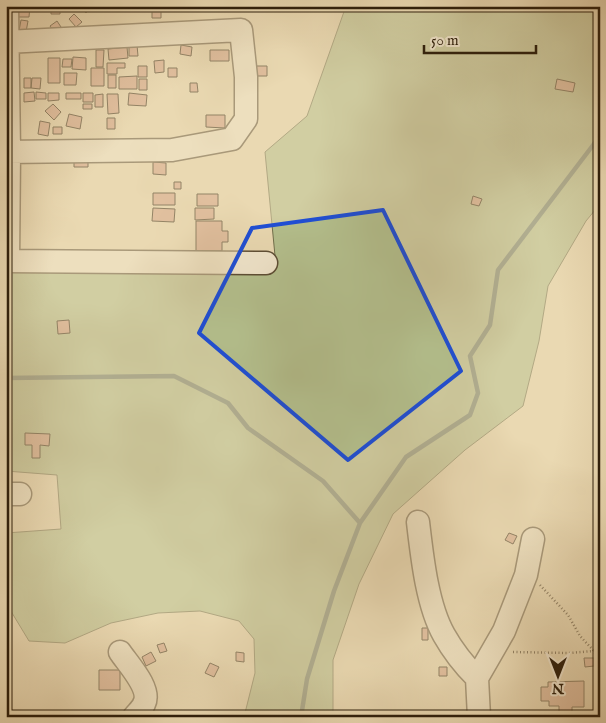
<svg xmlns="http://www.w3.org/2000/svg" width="606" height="723" viewBox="0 0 606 723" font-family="'IM FELL English',serif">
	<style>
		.green { fill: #b4c08e; stroke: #706f4c }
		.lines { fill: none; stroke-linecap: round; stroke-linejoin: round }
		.stream { stroke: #6d7c6c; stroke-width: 4.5 }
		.building { fill: #d7a387; stroke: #2d1e0b }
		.minor-casing { stroke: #5c4d35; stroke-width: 25 }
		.path { stroke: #2d1e0b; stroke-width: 2.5; stroke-dasharray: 1 2.5; stroke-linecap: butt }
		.minor { stroke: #f1e6cd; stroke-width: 22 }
		.marked { fill: none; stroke: #1d4ed8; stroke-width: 4; stroke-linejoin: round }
	</style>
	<rect width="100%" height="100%" fill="#ead9b2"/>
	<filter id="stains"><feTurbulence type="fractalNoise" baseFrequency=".004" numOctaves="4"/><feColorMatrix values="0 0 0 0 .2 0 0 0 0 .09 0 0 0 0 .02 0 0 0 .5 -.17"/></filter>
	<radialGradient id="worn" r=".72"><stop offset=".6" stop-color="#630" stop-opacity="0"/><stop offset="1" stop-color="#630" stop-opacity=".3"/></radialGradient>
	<path class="green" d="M346 6H600V204L586 221 548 286 539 341 523 406 465 450 393 514 359 584 333 660V717H244L255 673 254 639 239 621 200 611 158 613 111 623 65 643 29 641 6 603V533L61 529 57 475 6 471V263L276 266 265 152 307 116Z"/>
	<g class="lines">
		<path class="stream" d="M6 378 174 376 228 403 248 428 323 481 360 523
			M301 717 307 679 334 591 360 523 406 457 470 415 478 393 470 356 490 325 498 270 600 136"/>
	</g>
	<path class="building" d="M19 6H30L29 17H18Z
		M60 6V14H51V7Z
		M79 6H92L86 13Z
		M152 9H161V18H152Z
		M74 14 82 22 76 27 69 19Z
		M21 20 28 21 26 32 19 31Z
		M57 21 63 30 55 34 50 26Z
		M129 45H137L138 56H129Z
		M181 45 192 47 191 56 180 54Z
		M127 47 128 58 109 60 108 49Z
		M96 50H104L103 67H96Z
		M210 50H229V61H210Z
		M73 57 86 58V70L72 69Z
		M48 58H60V83H48Z
		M63 59H72L71 67H62Z
		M164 60V72L155 73 154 61Z
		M107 63H125V68H117V74H107Z
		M138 66H147V77H138Z
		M256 66H267V76H256Z
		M91 68H104V86H91Z
		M168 68H177V77H168Z
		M64 73H77L76 85H64Z
		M108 75H116V88H108Z
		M137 76V89H119V77Z
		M24 78H31V88H24Z
		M32 78H41L40 89 31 88Z
		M139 79H147V90H139Z
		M557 79 575 83 573 92 555 89Z
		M190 83H197L198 92H190Z
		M34 92 35 101 24 102V93Z
		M36 92 46 93V99H36Z
		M48 93H59V100L48 101Z
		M66 93H81V99H66Z
		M83 93H93V102H83Z
		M129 93 147 95 146 106 128 105Z
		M103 94V107H95V95Z
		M107 94H118L119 113 108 114Z
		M53 104 61 112 54 120 45 111Z
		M83 104H92V109H83Z
		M69 114 82 117 80 129 66 126Z
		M206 115H225V128L206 127Z
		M107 118H115V129H107Z
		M40 121 50 123 48 136 38 134Z
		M53 127H62V134H53Z
		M74 157H88V167H74Z
		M153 162 166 163V175L153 174Z
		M174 182H181V189H174Z
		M153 193H175V205H153Z
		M197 194H218V206H197Z
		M473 196 482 199 479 206 471 204Z
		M153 208 175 209 174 222 152 221Z
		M195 208H214V219L195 220Z
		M196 221H222V231H228V242H222V251H196Z
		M69 320 70 333 58 334 57 321Z
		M25 433 50 434 49 446 40 445V458H32V445H25Z
		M509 533 517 536 513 544 505 540Z
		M422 628H428V640H422Z
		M164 643 167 651 160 653 157 645Z
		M151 652 156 661 146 666 142 657Z
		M236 652 244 653V662L236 661Z
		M584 658H594V666L585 667Z
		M210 663 219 667 214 677 205 673Z
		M439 667H447V676H439Z
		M99 670H120V690H99Z
		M584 681V707H572V714H559V706H549V701H541V687H548V682Z"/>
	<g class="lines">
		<defs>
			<path id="minor" d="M7 6 9 152 8 261
				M6 42 241 30 246 77V119L232 139 172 150 6 152
				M6 261 266 263
				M6 494H20
				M418 522C422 556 427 605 444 635 453 651 464 665 477 678
				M120 652C128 664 152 689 144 704 142 709 137 713 134 717
				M479 717 477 678 504 631 526 575 533 539"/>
		</defs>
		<use href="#minor" class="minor-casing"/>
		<path class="path" d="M540 585 568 615 580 636 594 651 600 665
			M513 652 569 653 594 651"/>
		<use href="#minor" class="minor"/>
	</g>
	<path d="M0 0H606V723H0ZM383 210 461 371 348 460 199 333 252 228Z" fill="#ead9b2" fill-opacity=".55" fill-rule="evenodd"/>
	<path class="marked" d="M383 210 461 371 348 460 199 333 252 228Z"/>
	<rect width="606" height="723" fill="none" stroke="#ead9b2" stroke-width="25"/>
	<rect x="8" y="8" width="591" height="708" fill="none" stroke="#2d1e0b" stroke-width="2.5"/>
	<rect x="12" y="12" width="581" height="698" fill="none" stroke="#2d1e0b"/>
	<g transform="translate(558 676) rotate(180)" stroke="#f1e6cd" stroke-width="4" paint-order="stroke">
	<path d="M0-4L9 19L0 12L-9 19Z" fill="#2d1e0b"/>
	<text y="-8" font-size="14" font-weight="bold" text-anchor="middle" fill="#2d1e0b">N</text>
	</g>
	<path d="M424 45v8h112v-8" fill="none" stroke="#2d1e0b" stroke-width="2.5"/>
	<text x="431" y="45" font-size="15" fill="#2d1e0b" stroke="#f1e6cd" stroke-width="4" paint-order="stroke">50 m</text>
	<rect width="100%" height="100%" filter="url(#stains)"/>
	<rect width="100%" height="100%" fill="url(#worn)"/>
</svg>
